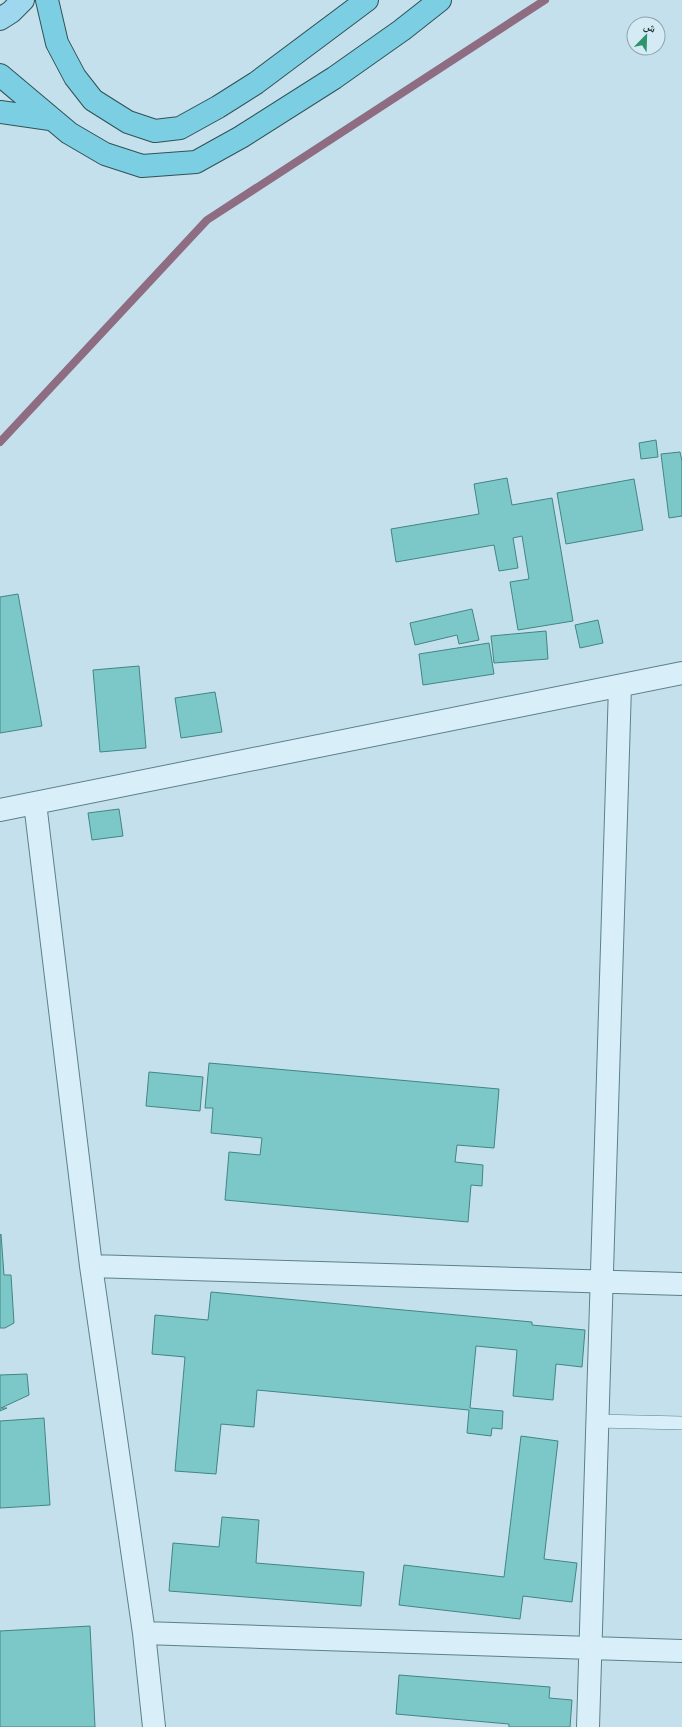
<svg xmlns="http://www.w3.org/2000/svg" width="682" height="1727" viewBox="0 0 682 1727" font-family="'Zilla Slab','Noto Naskh Arabic',serif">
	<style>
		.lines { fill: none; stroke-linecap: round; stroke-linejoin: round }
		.stream { stroke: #8e6d82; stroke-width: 8 }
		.building { fill: #7cc8c9; stroke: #428585 }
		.service-casing { stroke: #5c8187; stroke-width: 14 }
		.minor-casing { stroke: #5c8187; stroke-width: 24 }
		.primary-casing { stroke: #305255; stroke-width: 24 }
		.trunk-casing { stroke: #305255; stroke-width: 24 }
		.service { stroke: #d8eef8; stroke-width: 13 }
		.minor { stroke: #d8eef8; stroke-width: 22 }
		.primary { stroke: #9ed7ee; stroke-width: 22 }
		.trunk { stroke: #7ccee3; stroke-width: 22 }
	</style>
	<rect width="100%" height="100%" fill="#c5e0ed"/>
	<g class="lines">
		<path class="stream" d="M0 442 207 220 545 0"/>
	</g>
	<path class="building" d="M656 440 658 457 641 459 639 443Z
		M680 452 682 461V516L669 518 661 454Z
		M507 478 512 505 552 498 573 621 518 630 510 582 529 579 522 536 513 538 518 568 499 571 494 545 396 562 391 529 479 514 474 484Z
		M634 479 643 530 566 544 557 493Z
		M18 594 42 726 0 733V597Z
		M472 609 479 640 459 644 457 635 415 645 410 623Z
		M598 620 603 643 580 648 575 625Z
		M546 631 548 659 494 663 491 636Z
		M489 643 494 674 423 685 419 654Z
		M139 666 146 748 100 752 93 670Z
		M215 692 222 732 181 738 175 698Z
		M119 809 123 836 92 840 88 813Z
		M209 1063 499 1089 494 1148 457 1145 455 1162 483 1165 482 1186 471 1185 468 1222 225 1200 229 1152 260 1155 262 1138 211 1133 213 1108H205Z
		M149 1072 203 1077 200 1111 146 1106Z
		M1 1234 4 1275H11L14 1323 5 1328H0V1235Z
		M211 1292 532 1322V1325L585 1330 582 1367 556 1364 553 1400 513 1396 517 1350 476 1346 470 1408 503 1411 502 1429 492 1428 491 1436 467 1433 469 1410 257 1390 254 1427 221 1424 216 1474 175 1471 185 1357 152 1354 155 1315 208 1320Z
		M27 1374 29 1395 1 1408H7L0 1411V1375Z
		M44 1418 50 1505 0 1508V1421Z
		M521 1436 558 1441 544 1559 577 1563 572 1602 523 1596 520 1619 399 1605 404 1565 504 1577Z
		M222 1517 259 1520 256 1563 364 1572 361 1606 169 1591 173 1543 219 1547Z
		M90 1626 95 1727H0V1631Z
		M399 1675 550 1687 549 1698 572 1700 570 1727H509V1724L396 1714Z"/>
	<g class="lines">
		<defs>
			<path id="service" d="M597 1421 682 1423"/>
			<path id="minor" d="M35 803 91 1266 144 1633 154 1727
				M0 810 682 673
				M91 1266 682 1284
				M144 1633 682 1651
				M588 1727 620 686"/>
			<path id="primary" d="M0 19 11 12 23 0"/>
			<path id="trunk" d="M47 0 57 43 75 77 93 100 128 122 155 131 180 128 218 107 256 83 367 0
				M0 75 69 133 105 154 142 166 196 162 241 137 334 78 402 30 440 0
				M0 112 50 119"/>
		</defs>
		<use href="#service" class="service-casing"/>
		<use href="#minor" class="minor-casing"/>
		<use href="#primary" class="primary-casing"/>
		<use href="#trunk" class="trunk-casing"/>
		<use href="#service" class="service"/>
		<use href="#minor" class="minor"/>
		<use href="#primary" class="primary"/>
		<use href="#trunk" class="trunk"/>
	</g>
	<g transform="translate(646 36) rotate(23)"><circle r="19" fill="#d4eaf4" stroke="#8ca2a8"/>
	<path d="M0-3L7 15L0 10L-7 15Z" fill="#2e946b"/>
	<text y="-6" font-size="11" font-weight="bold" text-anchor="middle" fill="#1f3537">ش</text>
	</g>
</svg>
